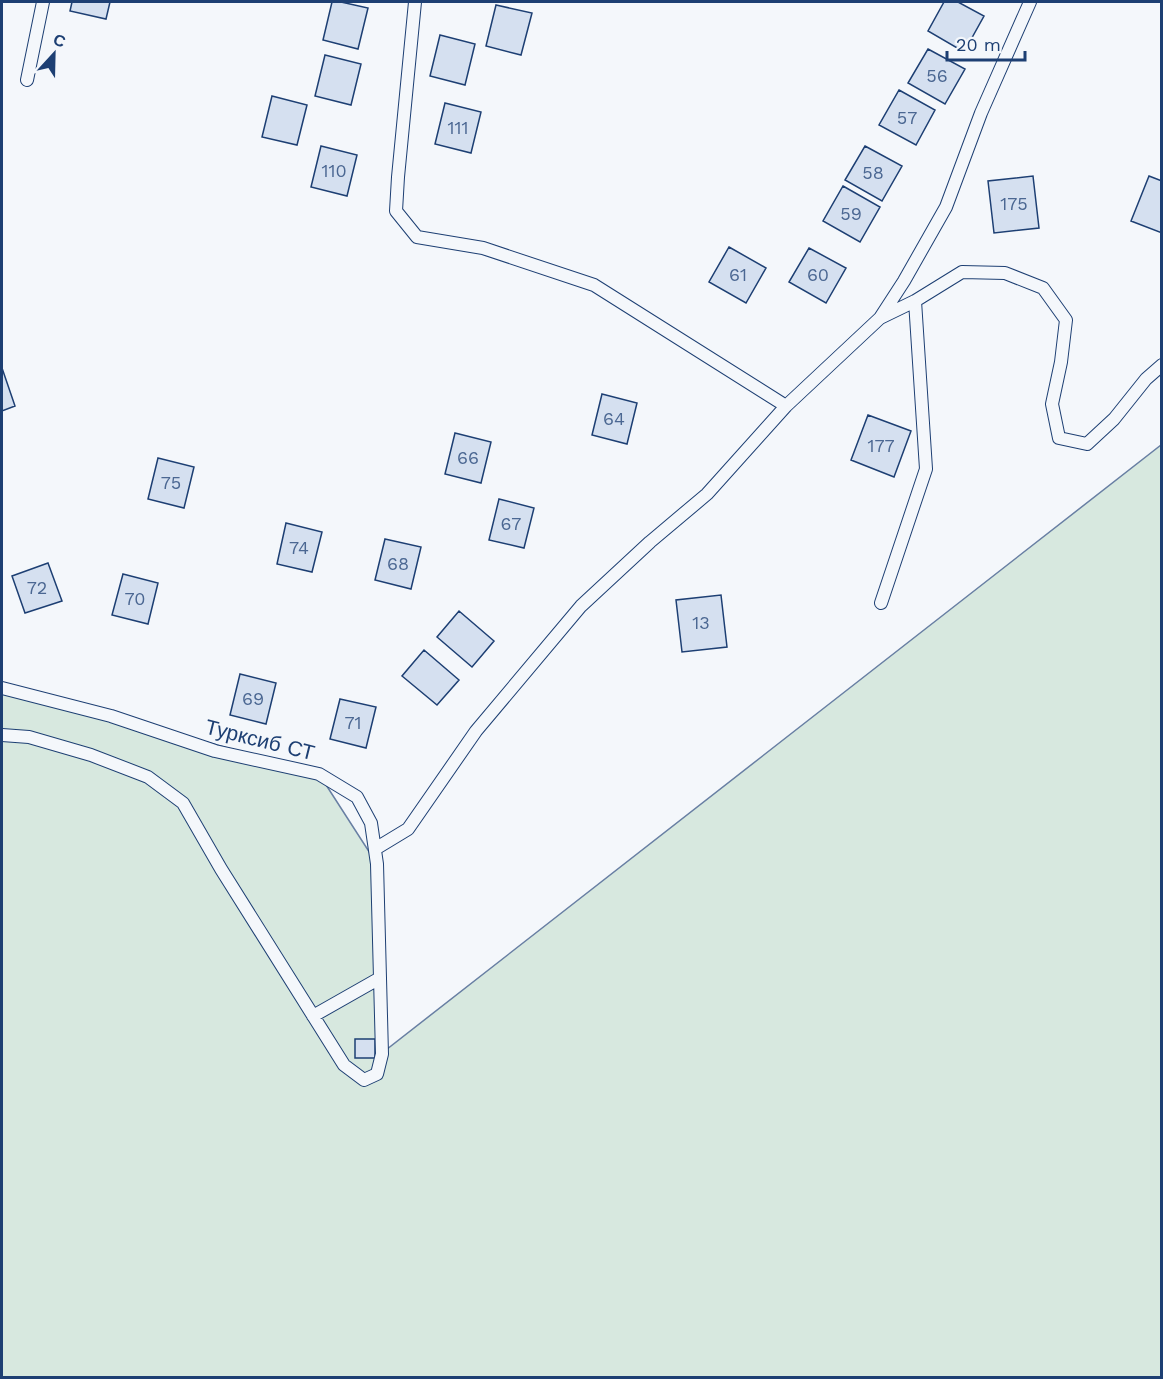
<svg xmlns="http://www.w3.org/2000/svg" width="1163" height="1379" viewBox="0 0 1163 1379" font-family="'Work Sans',sans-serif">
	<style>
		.green { fill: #d7e8df; stroke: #687fa3; stroke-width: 1.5 }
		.building { fill: #d5e0f0; stroke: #1d3f73; stroke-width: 1.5 }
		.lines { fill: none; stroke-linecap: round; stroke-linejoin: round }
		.service-casing { stroke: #1d3f73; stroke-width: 14 }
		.service { stroke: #f4f7fb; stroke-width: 12 }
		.labels { text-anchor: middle; stroke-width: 4.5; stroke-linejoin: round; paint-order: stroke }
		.number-label { font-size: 18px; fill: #4b6792 }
		.street-label { font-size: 21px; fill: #1d3f73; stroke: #f4f7fb }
	</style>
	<rect width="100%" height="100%" fill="#f4f7fb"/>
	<path class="green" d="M1161 445V1377H2V684L319 774 377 864 382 1053Z"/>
	<path class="building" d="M72 2H110L106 19 70 11Z
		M332 2H341L368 8 358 49 323 40Z
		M944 2H958L984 16 964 52 928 31Z
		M496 5 532 13 521 55 486 46Z
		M440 35 475 44 465 85 430 76Z
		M928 49 965 69 945 104 908 83Z
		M325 55 361 64 351 105 315 96Z
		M899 90 935 110 916 145 879 125Z
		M272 96 307 105 297 145 262 137Z
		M445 103 481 112 471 153 435 144Z
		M321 146 357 155 347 196 311 187Z
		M865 146 902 166 882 201 845 180Z
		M1033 176 1039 228 994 233 988 181Z
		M1149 176 1162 181V233L1131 221Z
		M843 186 880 207 860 242 823 221Z
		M729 247 766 268 746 303 709 282Z
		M809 248 846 268 826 303 789 282Z
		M2 368 15 406 2 411Z
		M602 394 637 403 627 444 592 435Z
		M868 415 911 431 894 477 851 460Z
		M455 433 491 442 481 483 445 474Z
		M158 458 194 467 184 508 148 499Z
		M499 499 534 508 524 548 489 540Z
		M286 523 322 532 312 572 277 564Z
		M385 539 421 547 411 589 375 580Z
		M48 563 62 601 25 613 12 576Z
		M123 574 158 583 148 624 112 615Z
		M721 595 727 647 682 652 676 600Z
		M459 611 494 641 472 667 437 637Z
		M424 650 459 680 437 705 402 676Z
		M240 674 276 683 266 724 230 715Z
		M340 699 376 707 366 748 330 739Z
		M355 1039H375V1058H355Z"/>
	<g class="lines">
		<defs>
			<path id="service" d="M415 2 398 177 396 211 417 237 483 248 594 285 786 406
				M27 80 43 2
				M880 318 915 301 962 272 1005 273 1043 288 1066 320 1061 362 1052 404 1059 438 1087 444 1114 419 1146 379 1162 365
				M881 603 926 469 915 301
				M2 688 111 716 215 751 319 774 357 797 371 823 377 864 382 1054 377 1074 364 1080 344 1065 221 869 183 803 148 777 91 755 29 737 2 735
				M375 849 408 829 476 731 581 606 650 542 707 494 786 406 880 318 904 281 946 207 981 113 1030 2
				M313 1016 380 978"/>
		</defs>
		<use href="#service" class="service-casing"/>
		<use href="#service" class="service"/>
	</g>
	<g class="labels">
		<g class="number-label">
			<text x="937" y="82">56</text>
			<text x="907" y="124">57</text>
			<text x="458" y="134">111</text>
			<text x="334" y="177">110</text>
			<text x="873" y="179">58</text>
			<text x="1014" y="210">175</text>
			<text x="851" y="220">59</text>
			<text x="738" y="281">61</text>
			<text x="818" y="281">60</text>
			<text x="614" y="425">64</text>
			<text x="881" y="452">177</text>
			<text x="468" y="464">66</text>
			<text x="171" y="489">75</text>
			<text x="511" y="530">67</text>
			<text x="299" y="554">74</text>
			<text x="398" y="570">68</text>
			<text x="37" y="594">72</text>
			<text x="135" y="605">70</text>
			<text x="701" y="629">13</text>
			<text x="253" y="705">69</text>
			<text x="353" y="729">71</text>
		</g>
		<g class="street-label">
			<text transform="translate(260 740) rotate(14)" y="7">Турксиб СТ</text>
		</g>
	</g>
	<rect width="1163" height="1379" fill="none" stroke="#1d3f73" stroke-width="6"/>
	<g transform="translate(54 54) rotate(22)" stroke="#f4f7fb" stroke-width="4.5" paint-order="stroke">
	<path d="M0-4.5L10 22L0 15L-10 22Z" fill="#1d3f73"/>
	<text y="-9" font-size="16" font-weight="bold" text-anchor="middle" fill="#1d3f73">С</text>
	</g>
	<path d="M947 51v9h78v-9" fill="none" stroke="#1d3f73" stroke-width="3"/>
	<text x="956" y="51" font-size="18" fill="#1d3f73" stroke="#f4f7fb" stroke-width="4.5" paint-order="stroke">20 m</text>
</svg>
